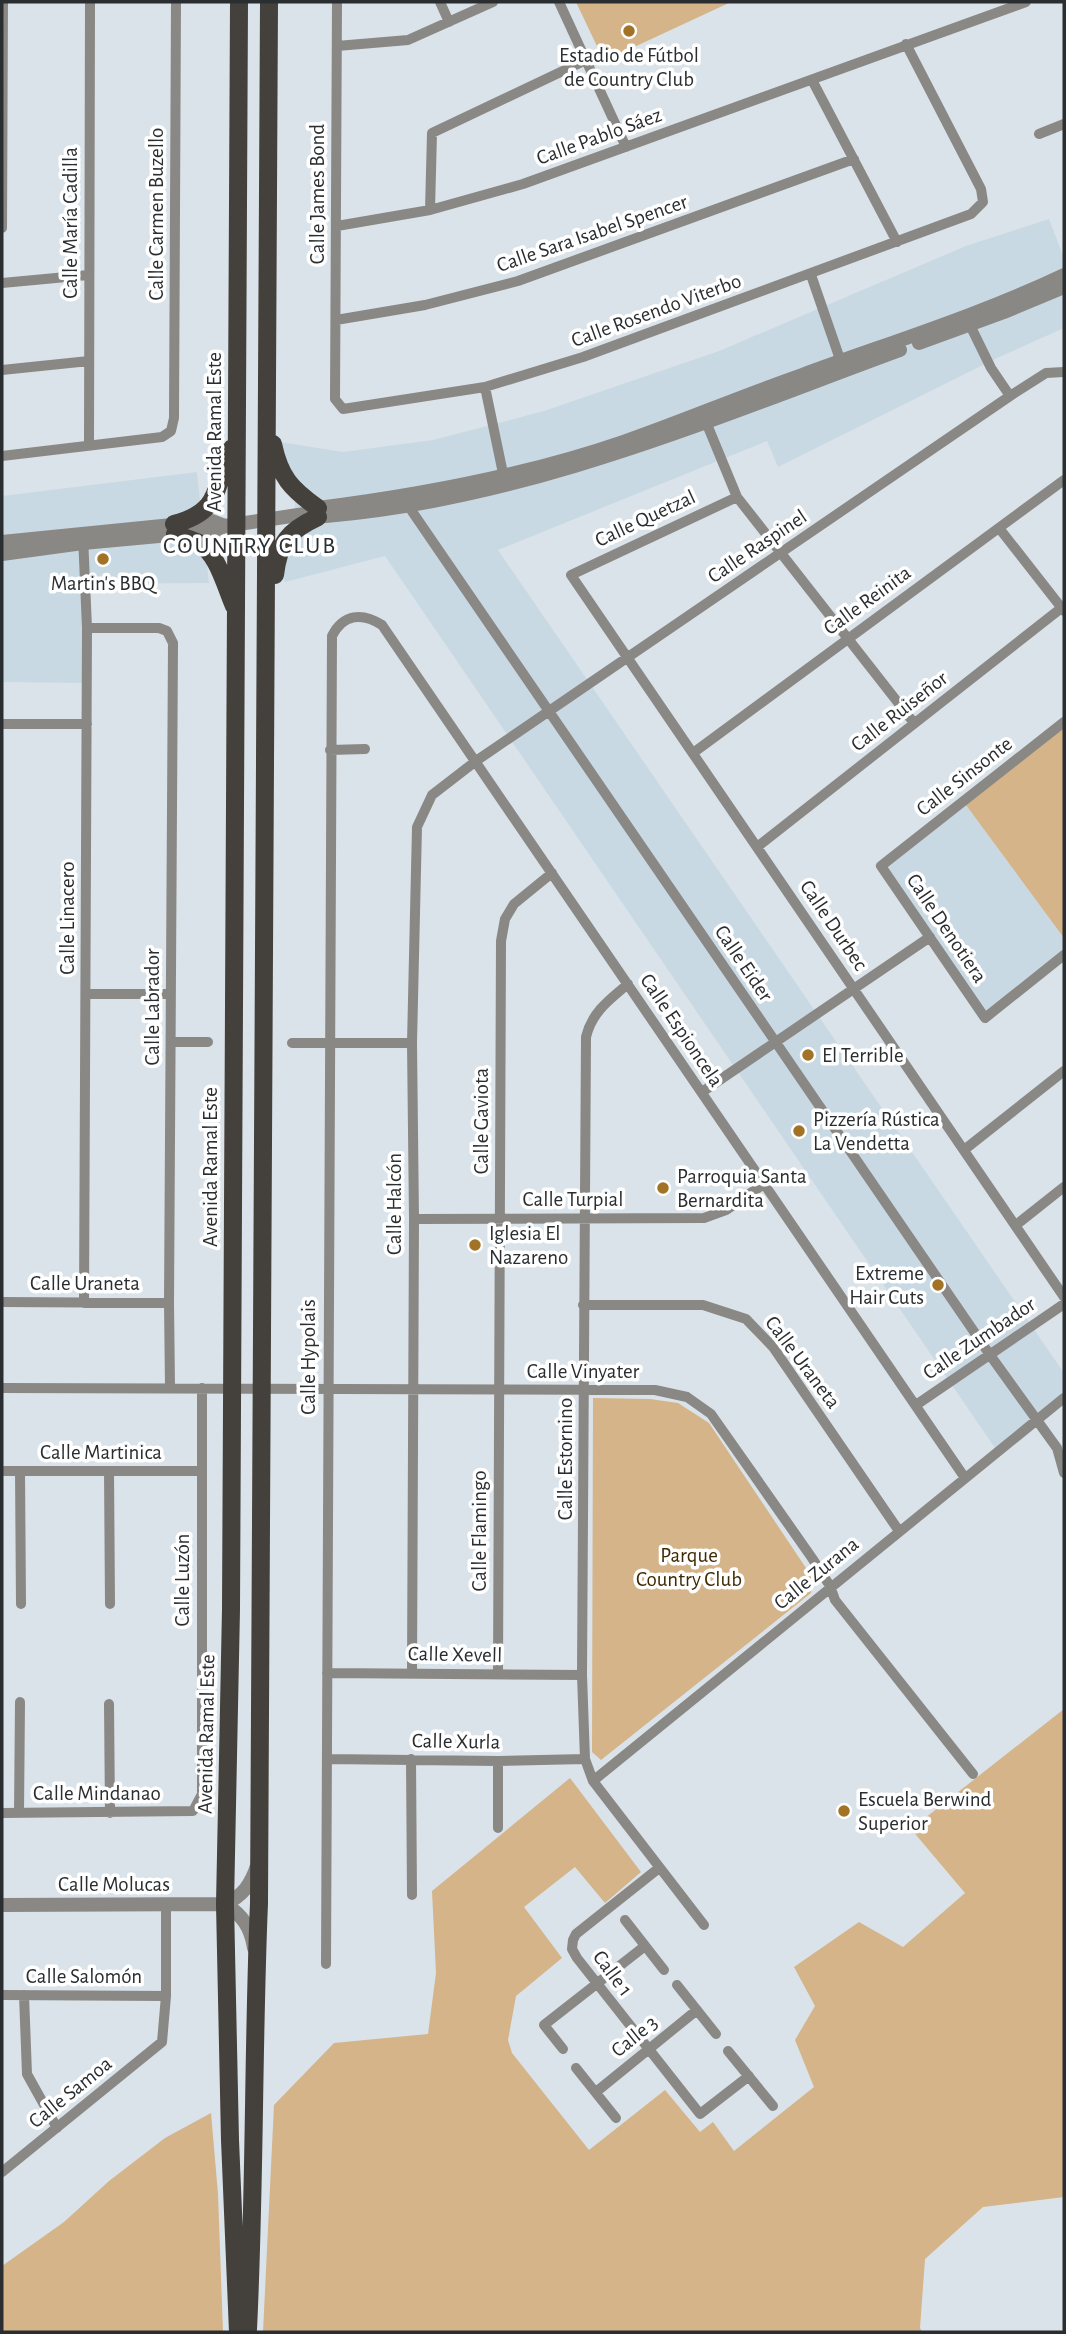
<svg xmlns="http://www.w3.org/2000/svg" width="1066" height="2334" viewBox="0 0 1066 2334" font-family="'Alegreya Sans',sans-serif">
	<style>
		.built { fill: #c9d9e3 }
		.green { fill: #d4b488 }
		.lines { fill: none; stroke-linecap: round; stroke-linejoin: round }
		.minor { stroke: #8a8885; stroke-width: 10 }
		.tertiary { stroke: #8a8885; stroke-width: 14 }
		.primary { stroke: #44403b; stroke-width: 18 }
		.poi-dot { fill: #a27327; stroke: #fff; stroke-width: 2.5 }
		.labels { text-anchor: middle; stroke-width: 7; stroke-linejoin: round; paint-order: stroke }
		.poi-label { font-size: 21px; fill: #2b2e30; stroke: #fff; text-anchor: start }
		.street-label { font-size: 21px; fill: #2b2e30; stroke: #fff }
		.park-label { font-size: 21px; fill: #402a03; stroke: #fff }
		.quarter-label { font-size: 24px; letter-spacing: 2px; fill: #293034; stroke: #fff }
	</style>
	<rect width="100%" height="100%" fill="#dae3e9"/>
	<path class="built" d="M1049 219 1064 258V328L995 359 778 467 767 441 498 550 1064 1373V1398L997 1451 385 556 285 582 278 557 295 508 294 491 274 441 343 452 433 440 544 411 719 351 966 246Z
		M197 472 209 583 82 584 84 683 2 682V496Z
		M963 801 1064 938V955L985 1018 881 866Z"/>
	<path class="green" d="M576 2H731L604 61Z
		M1064 722V938L963 801Z
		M593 1398 650 1399 678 1403 709 1423 812 1577 811 1593 601 1760 592 1752Z
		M1064 1709V2197L983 2207 925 2259 920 2328 922 2332H263L274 2105 334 2043 428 2034 436 1973 432 1891 570 1778 641 1872 605 1903 575 1867 524 1907 562 1958 516 1996 508 2040 512 2053 589 2150 665 2090 700 2132 713 2122 734 2151 814 2087 795 2040 815 2006 794 1967 859 1922 903 1947 965 1893 911 1829Z
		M211 2113 218 2194 223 2332H2V2266L64 2222 109 2181 165 2138Z"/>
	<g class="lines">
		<path class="minor" d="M337 2 335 399 343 409 485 387 583 357 971 214 983 202 981 189 906 44
			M440 2 449 22
			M559 2 626 147
			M337 46 408 40 493 2
			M812 80 897 242
			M1039 134 1064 124
			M430 210 432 133 586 60
			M337 226 430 210 523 184 1026 2
			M2 228 3 2
			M811 275 843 368
			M2 283 88 275
			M967 319 991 368 1010 396
			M336 320 425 305 518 281 854 159
			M2 370 89 361
			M485 387 505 483
			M706 422 737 497 914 723
			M89 445 90 2
			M2 456 162 437 171 431 174 418 176 2
			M737 497 571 575 1064 1297
			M406 500 409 507 990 1355 1057 1448 1064 1473
			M999 528 1064 611
			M83 536 87 628 84 1303
			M87 628H159L167 631 173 643 169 1303 170 1388
			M1064 722 881 866 985 1018 1064 955
			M2 724H87
			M330 750 365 749
			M693 753 1064 480
			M757 847 1064 606
			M628 984C609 1000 592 1012 586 1037L582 1675 585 1759 593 1781 704 1925
			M86 994H171
			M171 1042H208
			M292 1043H412
			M702 1092 930 937
			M964 1150 1064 1071
			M414 1219 704 1218 726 1210 764 1184
			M1016 1225 1064 1187
			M2 1302 169 1303
			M583 1305H703L746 1319 773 1347 899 1531
			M2 1388 655 1390 687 1397 711 1414 812 1558 830 1586 835 1600 973 1774
			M916 1405 1064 1304
			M2 1471H201
			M20 1471 21 1604
			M109 1471 110 1604
			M412 1672 414 1219 412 1043 417 827 432 795 476 761 1010 396 1046 373 1064 372
			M327 1673 582 1675
			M498 1673 501 941 505 919 514 904 552 873
			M109 1704 110 1813
			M327 1759 498 1761 585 1759
			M411 1759 412 1895
			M498 1761V1828
			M593 1781 1064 1398
			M2 1813 193 1811 202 1794V1388
			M19 1813 20 1702
			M659 1868 576 1934 573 1940 572 1949 577 1958 700 2114 749 2076
			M625 1920 664 1970
			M326 1964 332 636C343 614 362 612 382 625L965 1478
			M677 1985 716 2034
			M2 1995 166 1996
			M24 1995 27 2074 57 2128
			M563 2049 544 2025 645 1946
			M728 2051 773 2106
			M576 2068 616 2118
			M596 2092 697 2010
			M2 2172 162 2042 166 1996V1906"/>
		<path class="tertiary" d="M919 343 1004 312 1064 287
			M326 516C527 499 712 419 900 350
			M2 542 212 521 225 526
			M2 554 83 543 213 531 225 526 311 513 318 508C421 495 524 476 623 442 683 421 742 396 802 375 889 343 980 315 1064 275
			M225 1904C242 1915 251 1927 254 1948
			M2 1905 225 1904C243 1896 251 1884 257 1866"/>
		<path class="primary" d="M273 444C280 477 291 489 318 508
			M174 524C224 511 213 485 232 448
			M175 534C182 537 190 539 197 542 218 553 225 586 234 606
			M275 575C279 542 288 531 318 517
			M248 2329C255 2187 253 2045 259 1903L269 2
			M238 2332 230 2140 225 1904 231 1609 239 2"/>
	</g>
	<g class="poi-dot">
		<circle cx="629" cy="31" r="7"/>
		<circle cx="103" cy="559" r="7"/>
		<circle cx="808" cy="1055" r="7"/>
		<circle cx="799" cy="1131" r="7"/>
		<circle cx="663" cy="1188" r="7"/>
		<circle cx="475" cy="1245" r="7"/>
		<circle cx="938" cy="1285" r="7"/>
		<circle cx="844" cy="1811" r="7"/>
	</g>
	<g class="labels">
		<g class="poi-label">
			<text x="629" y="62" text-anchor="middle">Estadio de Fútbol<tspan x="629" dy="24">de Country Club</tspan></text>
			<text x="103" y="590" text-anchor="middle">Martin's BBQ</text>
			<text x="822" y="1062">El Terrible</text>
			<text x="813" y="1126">Pizzería Rústica<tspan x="813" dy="24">La Vendetta</tspan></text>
			<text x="677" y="1183">Parroquia Santa<tspan x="677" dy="24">Bernardita</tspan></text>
			<text x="489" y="1240">Iglesia El<tspan x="489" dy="24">Nazareno</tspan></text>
			<text x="924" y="1280" text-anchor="end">Extreme<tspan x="924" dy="24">Hair Cuts</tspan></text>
			<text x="858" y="1806">Escuela Berwind<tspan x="858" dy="24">Superior</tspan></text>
		</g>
		<g class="street-label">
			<text transform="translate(599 136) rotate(-20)" y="7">Calle Pablo Sáez</text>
			<text transform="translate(317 194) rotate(-90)" y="7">Calle James Bond</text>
			<text transform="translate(156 214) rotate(-90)" y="7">Calle Carmen Buzello</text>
			<text transform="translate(70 223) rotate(-90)" y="7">Calle María Cadilla</text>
			<text transform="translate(592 233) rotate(-19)" y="7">Calle Sara Isabel Spencer</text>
			<text transform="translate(656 310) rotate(-20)" y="7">Calle Rosendo Viterbo</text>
			<text transform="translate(214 432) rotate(-90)" y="7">Avenida Ramal Este</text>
			<text transform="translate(645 518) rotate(-25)" y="7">Calle Quetzal</text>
			<text transform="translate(757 546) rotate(-34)" y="7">Calle Raspinel</text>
			<text transform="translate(867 600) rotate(-36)" y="7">Calle Reinita</text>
			<text transform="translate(899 711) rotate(-38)" y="7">Calle Ruiseñor</text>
			<text transform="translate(964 776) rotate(-38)" y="7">Calle Sinsonte</text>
			<text transform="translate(67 918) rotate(-90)" y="7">Calle Linacero</text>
			<text transform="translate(834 925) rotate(56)" y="7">Calle Durbec</text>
			<text transform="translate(947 928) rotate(56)" y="7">Calle Denotiera</text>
			<text transform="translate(744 963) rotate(56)" y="7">Calle Eider</text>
			<text transform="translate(152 1007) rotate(-90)" y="7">Calle Labrador</text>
			<text transform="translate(682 1030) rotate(56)" y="7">Calle Espioncela</text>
			<text transform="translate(481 1121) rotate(-90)" y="7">Calle Gaviota</text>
			<text transform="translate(210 1167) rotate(-90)" y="7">Avenida Ramal Este</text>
			<text x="573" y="1206">Calle Turpial</text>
			<text transform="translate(394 1204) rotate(-90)" y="7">Calle Halcón</text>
			<text x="85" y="1290">Calle Uraneta</text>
			<text transform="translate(979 1338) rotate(-34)" y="7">Calle Zumbador</text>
			<text transform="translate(308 1357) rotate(-90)" y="7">Calle Hypolais</text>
			<text transform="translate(803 1362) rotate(53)" y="7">Calle Uraneta</text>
			<text x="583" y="1378">Calle Vinyater</text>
			<text x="101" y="1459">Calle Martinica</text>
			<text transform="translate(565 1459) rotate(-90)" y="7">Calle Estornino</text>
			<text transform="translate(479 1531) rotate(-90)" y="7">Calle Flamingo</text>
			<text transform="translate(816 1573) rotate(-39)" y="7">Calle Zurana</text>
			<text transform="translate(182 1580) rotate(-90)" y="7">Calle Luzón</text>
			<text transform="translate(455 1654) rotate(1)" y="7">Calle Xevell</text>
			<text transform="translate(206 1734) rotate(-89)" y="7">Avenida Ramal Este</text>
			<text transform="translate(456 1741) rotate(1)" y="7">Calle Xurla</text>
			<text x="97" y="1800">Calle Mindanao</text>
			<text x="114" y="1891">Calle Molucas</text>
			<text transform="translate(613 1973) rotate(53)" y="7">Calle 1</text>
			<text x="84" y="1983">Calle Salomón</text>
			<text transform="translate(634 2036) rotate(-39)" y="7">Calle 3</text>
			<text transform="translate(70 2092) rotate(-39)" y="7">Calle Samoa</text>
		</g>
		<g class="park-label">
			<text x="689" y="1562">Parque<tspan x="689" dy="24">Country Club</tspan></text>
		</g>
		<g class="quarter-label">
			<text x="250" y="553">COUNTRY CLUB</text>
		</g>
	</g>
	<rect width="1066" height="2334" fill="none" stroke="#2b2e30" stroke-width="7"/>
</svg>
